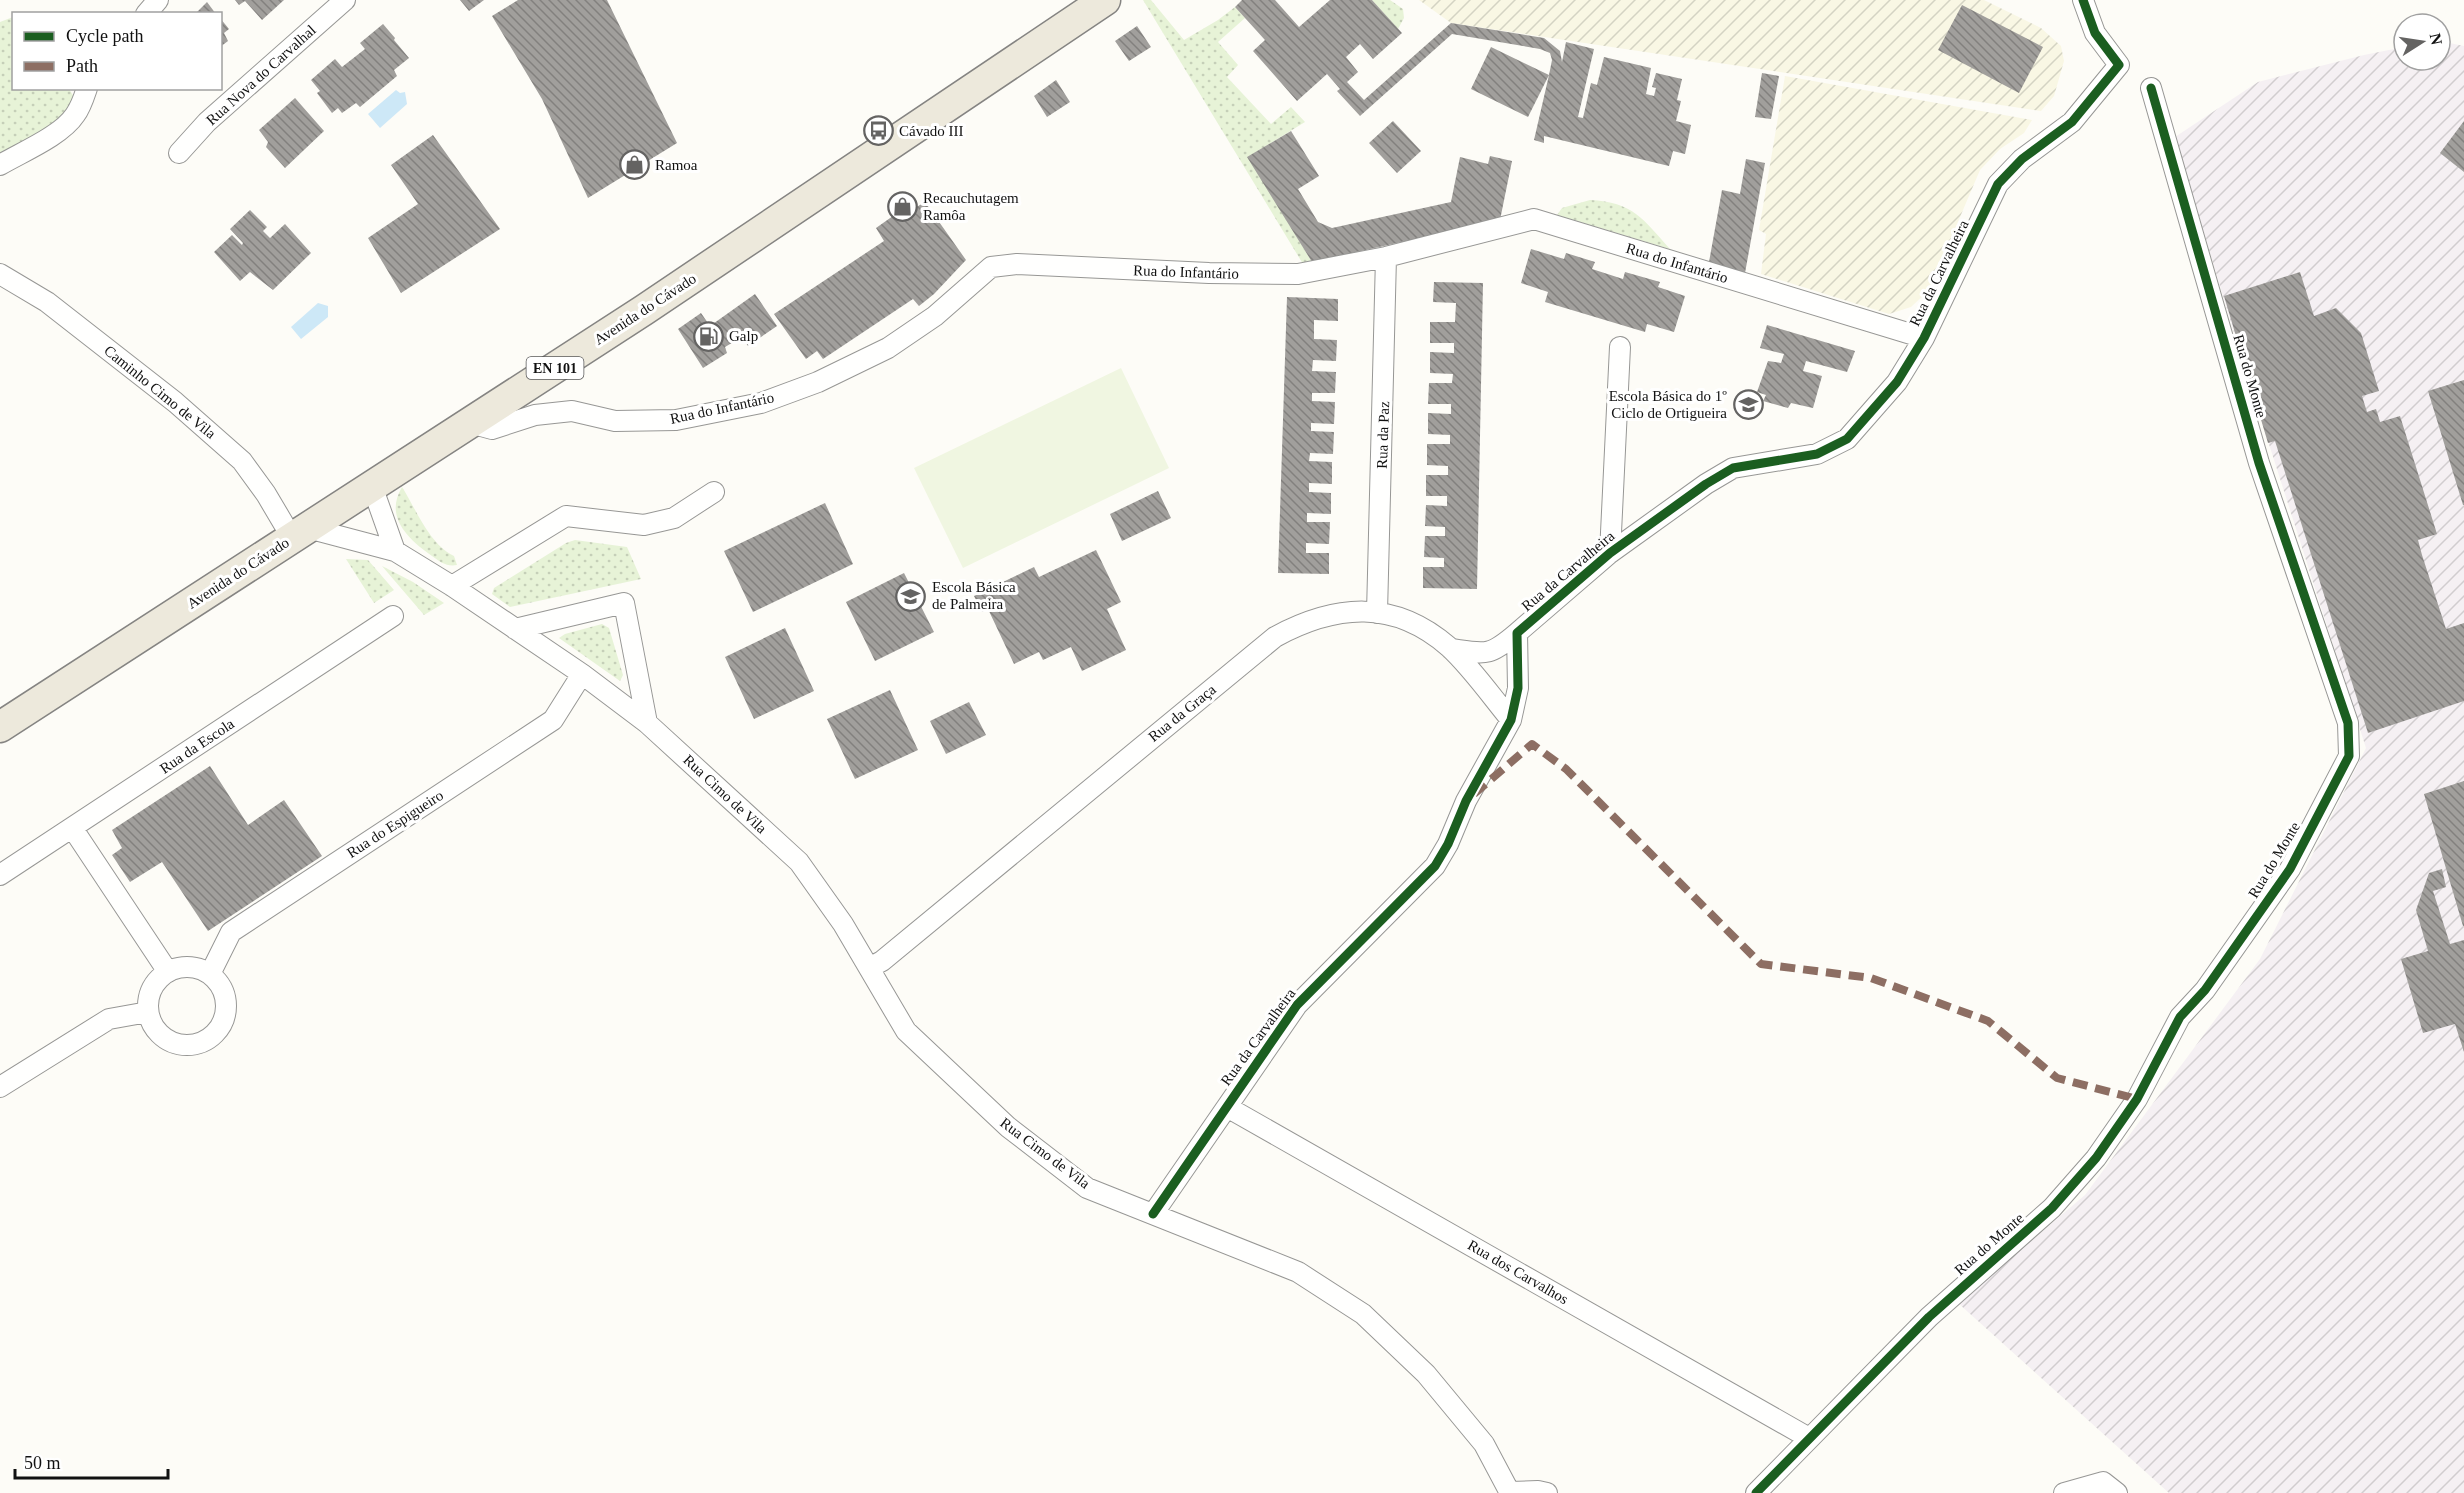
<svg xmlns="http://www.w3.org/2000/svg" width="2464" height="1493" viewBox="0 0 2464 1493" font-family="'Times New Roman',serif">
	<style>
		.industrial { fill: url(#industrial-furrows) }
		.farmland { fill: url(#farmland-furrows) }
		.grass { fill: url(#grass-dots) }
		.pitch { fill: #f0f6e1 }
		.water { fill: #cde8f7 }
		.building { fill: url(#building-back-hatch) }
		.lines { fill: none; stroke-linecap: round; stroke-linejoin: round }
		.street-casing { stroke: #979795; stroke-width: 22 }
		.primary-casing { stroke: #858482; stroke-width: 33 }
		.street { stroke: #fffffe; stroke-width: 20 }
		.primary { stroke: #ede9dc; stroke-width: 30 }
		.quiet { stroke: #8d6e63; stroke-width: 8; stroke-dasharray: 15 8; stroke-linecap: butt }
		.cycleway-casing { stroke: #fff; stroke-width: 13 }
		.cycleway { stroke: #1b5e20; stroke-width: 9 }
		.labels { text-anchor: middle; stroke-width: 6; stroke-linejoin: round; paint-order: stroke }
		.shield { fill: #fff; stroke: #585858; stroke-width: 1.5 }
		.shield-label { font-size: 14px; font-weight: bold; fill: #111 }
		.street-label { font-size: 15px; fill: #111; stroke: #fff }
		.poi-label { font-size: 15px; fill: #111; stroke: #fff; text-anchor: start }
	</style>
	<defs>
		<pattern id="industrial-furrows" width="10" height="10" patternUnits="userSpaceOnUse" patternTransform="scale(1.5)"><rect width="10" height="10" fill="#f5f0f3"/><path d="M-1 1l2-2M0 10L10 0M9 11l2-2" fill="none" stroke="#d1cdcf"/></pattern>
		<pattern id="farmland-furrows" width="10" height="10" patternUnits="userSpaceOnUse" patternTransform="scale(1.5)"><rect width="10" height="10" fill="#f9f7e4"/><path d="M-1 1l2-2M0 10L10 0M9 11l2-2" fill="none" stroke="#d4d3c3"/></pattern>
		<pattern id="grass-dots" width="8" height="8" patternUnits="userSpaceOnUse" patternTransform="scale(1.5)"><rect width="8" height="8" fill="#e7f3d7"/><path d="M2 2h.1M6 6h.1" fill="none" stroke="#c5cfb8" stroke-width="1.8" stroke-linecap="round"/></pattern>
		<pattern id="building-back-hatch" width="6" height="6" patternUnits="userSpaceOnUse" patternTransform="scale(1.5)"><rect width="6" height="6" fill="#a19f9c"/><path d="M-1 5l2 2M0 0l6 6M5-1l2 2" fill="none" stroke="#82807e"/></pattern>
	</defs>
	<rect width="100%" height="100%" fill="#fdfcf7"/>
	<path class="industrial" d="M2440 41 2464 46V1493H2169L1958 1303 2085 1195 2260 959 2366 748 2245 369 2175 137 2258 82 2364 55 2404 47V60H2440Z"/>
	<path class="farmland" d="M1419 0H1984L2041 28 2061 46 2064 61 2054 96 2041 111 1451 23Z
		M1785 76 2032 120 2024 133 2000 149 1980 170 1929 290 1911 307 1889 314 1761 274 1766 234 1759 230Z"/>
	<path class="grass" d="M1143 0H1151L1184 40 1218 20 1235 7 1245 18 1218 42 1238 65 1227 77 1271 124 1291 107 1305 122 1248 157 1312 262 1303 264Z
		M1372 0H1390L1403 9 1404 18 1398 29Z
		M13 17 14 88 69 89 76 100 72 110 0 161V22Z
		M1590 200C1633 202 1643 219 1670 249L1557 215 1562 208Z
		M402 487C416 509 429 544 454 556L457 565C447 567 440 562 432 556 408 539 384 517 402 487Z
		M575 540 627 547 641 579 510 607 492 594 494 588 566 543Z
		M346 559 368 560 394 590 374 603Z
		M382 566 413 582 444 603 424 615Z
		M602 624 609 628 623 675 620 681 559 638 565 634Z"/>
	<path class="pitch" d="M1121 368 1169 468 963 568 914 468Z"/>
	<path class="water" d="M396 90 400 93 405 92 407 104 380 128 368 114Z
		M318 303 328 306V317L301 339 291 327Z"/>
	<path class="building" d="M235 0H284L262 20 245 1 239 5Z
		M460 0H484L469 11Z
		M518 0H607L677 143 588 198 542 99 492 16Z
		M1242 0H1275L1299 27 1330 0H1372L1402 33 1373 59 1360 44 1346 57 1358 72 1347 82 1364 100 1451 23 1544 38 1560 51 1562 62 1566 42 1594 49 1578 117 1583 118 1591 83 1597 85 1604 57 1651 68 1646 94 1654 96 1656 88 1652 87 1656 73 1682 79 1677 100 1681 101 1676 121 1691 125 1685 154 1673 151 1669 166 1544 136V143L1534 140 1549 75 1528 117 1471 89 1491 47 1549 75 1552 60 1550 53 1540 49 1452 34 1360 116 1337 91 1340 89 1327 74 1297 101 1253 51 1265 40 1235 7Z
		M207 2 216 14H195Z
		M1962 5 2043 47 2019 93 1938 50Z
		M220 18 229 29 224 33 228 41 220 47Z
		M383 24 395 38 394 40 409 58 394 70 397 76 360 107 356 103 342 113 338 108 332 113 317 93 320 91 311 80 335 59 342 67 365 49 360 43Z
		M1137 26 1151 47 1129 61 1115 41Z
		M1762 73 1779 76 1771 119 1755 117Z
		M1056 80 1070 102 1047 117 1034 96Z
		M295 98 324 131 285 168 266 147 268 142 259 130Z
		M1393 121 1421 151 1397 173 1369 143Z
		M2464 121V172L2440 153Z
		M1291 131 1319 176 1298 189 1318 222 1332 228 1451 202 1460 157 1488 164 1490 156 1512 161 1500 220 1312 262 1247 157Z
		M433 135 500 229 401 293 368 238 418 204 391 165Z
		M1746 159 1765 163 1745 273 1709 262 1722 190 1740 194Z
		M925 202 966 260 934 294 919 306 913 299 823 359 817 351 806 359 774 314 884 241 876 228 900 211 903 215Z
		M250 210 267 227 263 231 270 238 285 224 311 253 273 290 250 272 240 281 214 252 232 235 242 245 243 243 230 229Z
		M1531 249 1564 259 1566 253 1595 262 1592 269 1623 279 1625 272 1660 282 1658 287 1685 296 1674 332 1647 324 1645 332 1545 302 1548 292 1521 283Z
		M2300 272 2314 316 2336 308 2361 333 2379 391 2362 396 2367 412 2376 409 2380 422 2400 416 2437 534 2418 540 2422 555 2446 629 2464 623V701L2368 733 2275 441 2268 443 2224 296Z
		M1434 282 1483 283 1477 589 1423 588V567H1444V558L1424 557 1425 536H1445V527L1425 526 1426 505 1447 506V496H1426V475H1448V466L1427 465V444H1450V435L1428 434V413L1451 414V404H1428L1429 383H1452L1453 374 1430 373V352L1454 353V343H1430V322H1455L1456 303 1433 302Z
		M755 294 777 326 748 346 742 337 725 347 727 353 703 368 678 329 701 313 710 326Z
		M1287 297 1338 299V321L1314 320V339L1337 340 1336 361 1313 360 1312 371 1336 372 1335 393H1312V401L1335 402 1334 424 1311 423V431L1334 432 1333 454 1310 453 1309 461 1332 462V484L1309 483V492L1331 493V514L1307 513V522H1330L1329 544 1306 543V553H1329V574L1278 573Z
		M1767 325 1855 351 1847 372 1806 361 1803 371 1822 376 1813 408 1791 403 1788 408 1763 401 1766 395 1757 392 1768 361 1781 363 1784 354 1760 348Z
		M2464 380V505H2463L2428 391Z
		M1158 491 1171 518 1122 541 1110 514Z
		M825 503 853 564 753 612 724 551Z
		M1096 550 1121 602 1107 609 1126 650 1082 671 1071 647 1043 660 1039 652 1014 664 988 609 982 612 974 596 1034 567 1039 577Z
		M904 573 934 632 875 661 846 602Z
		M785 628 814 691 754 719 725 657Z
		M890 690 918 750 855 779 827 719Z
		M969 702 986 735 946 754 930 721Z
		M210 766 248 825 284 800 322 856 208 931 162 862 130 882 112 855 122 848 112 830Z
		M2464 781V926H2463L2424 794Z
		M2442 869 2446 887 2433 891 2450 944 2464 940V1052L2455 1024 2423 1033 2401 959 2428 951 2416 910 2429 873Z"/>
	<g class="lines">
		<defs>
			<path id="street" d="M146 14 158 0
				M179 153 207 122 345 0
				M0 165C22 152 61 136 75 115 81 107 84 97 87 88
				M0 274 47 302 175 402 242 461 266 494 292 538
				M470 423 492 429 535 415 572 411 615 421 676 420 761 403 818 382 888 348 935 316 991 267 1017 264 1209 273 1298 274 1386 257 1534 219 1924 338
				M372 486 395 551
				M308 528 395 551 452 586 582 674 647 723 799 862 843 924 906 1031 1008 1127 1087 1188 1298 1272 1363 1314 1426 1374 1484 1444 1510 1493
				M1610 553 1620 347
				M452 586 566 516 644 525 674 518 714 492
				M1377 613 1386 257
				M515 629 624 603 647 723
				M1451 649C1486 654 1489 657 1517 633
				M73 829 168 972
				M0 875 393 616
				M148 1006a39 39 0 1 1 78 0a39 39 0 1 1-78 0Z
				M869 968 882 961 1275 637C1336 604 1394 599 1449 647 1471 667 1492 697 1511 720
				M210 974 231 932 553 720 582 674
				M0 1087 109 1019 148 1012
				M1227 1107 1809 1438
				M1153 1214 1297 1005 1435 866 1448 844 1466 801 1511 720 1518 688 1517 633 1610 553 1706 484 1733 468 1817 454 1847 439 1897 382 1924 338 1998 184 2022 159 2072 122 2119 65 2095 33 2083 0
				M1510 1492 1538 1491 1547 1493
				M1756 1493 1929 1317 2052 1208 2096 1158 2137 1099 2180 1017 2205 990 2290 869 2349 756 2348 723 2259 463 2151 88
				M2064 1493 2103 1482 2117 1493"/>
			<path id="primary" d="M0 727 644 310 1105 0"/>
		</defs>
		<use href="#street" class="street-casing"/>
		<use href="#primary" class="primary-casing"/>
		<use href="#street" class="street"/>
		<use href="#primary" class="primary"/>
		<path class="quiet" d="M1474 794 1532 744 1566 769 1761 964 1871 978 1988 1021 2057 1078 2137 1099"/>
		<defs>
			<path id="cycleway" d="M1153 1214 1297 1005 1435 866 1448 844 1466 801 1511 720 1518 688 1517 633 1610 553 1706 484 1733 468 1817 454 1847 439 1897 382 1924 338 1998 184 2022 159 2072 122 2119 65 2095 33 2083 0
				M1756 1493 1929 1317 2052 1208 2096 1158 2137 1099 2180 1017 2205 990 2290 869 2349 756 2348 723 2259 463 2151 88"/>
		</defs>
		<use href="#cycleway" class="cycleway-casing"/>
		<use href="#cycleway" class="cycleway"/>
	</g>
	<defs>
		<symbol id="bus-ring" viewBox="-11 -11 22 22"><circle r="9.5" fill="#fff" stroke="#646362" stroke-width="1.5"/><path d="M-5-6H5V4H4V6H2V4H-2V6H-4V4H-5ZM-3.5-4V0h7V-4ZM-3.5 1.2v1.5H-2V1.2ZM2 1.2v1.5H3.5V1.2Z" fill="#646362"/></symbol>
		<symbol id="shop-ring" viewBox="-11 -11 22 22"><circle r="9.5" fill="#fff" stroke="#646362" stroke-width="1.5"/><path d="M-5-2.5h2.3a2.7 3.5 0 0 1 5.4 0H5L5.5 6h-11ZM-1.5-2.5h3a1.5 2.3 0 0 0-3 0Z" fill="#646362"/></symbol>
		<symbol id="fuel-ring" viewBox="-11 -11 22 22"><circle r="9.5" fill="#fff" stroke="#646362" stroke-width="1.5"/><path d="M-5.5-6h7V0h2V4h1.3V-2.5L3-4.5l.8-.8L6-3V5H2.5V1h-1V6h-7ZM-4.2-4.7v3.2H.2V-4.7Z" fill="#646362"/></symbol>
		<symbol id="school-ring" viewBox="-11 -11 22 22"><circle r="9.5" fill="#fff" stroke="#646362" stroke-width="1.5"/><path d="M0-5L7-2L0 1L-7-2ZM-4 1L0 2.5L4 1V4Q0 6-4 4Z" fill="#646362"/></symbol>
	</defs>
	<g fill-rule="evenodd">
		<use href="#bus-ring" x="862" y="114" width="33" height="33"/>
		<use href="#shop-ring" x="618" y="148" width="33" height="33"/>
		<use href="#shop-ring" x="886" y="190" width="33" height="33"/>
		<use href="#fuel-ring" x="692" y="320" width="33" height="33"/>
		<use href="#school-ring" x="1732" y="388" width="33" height="33"/>
		<use href="#school-ring" x="894" y="580" width="33" height="33"/>
	</g>
	<g class="labels">
		<rect class="shield" x="526.5" y="357" width="57" height="22" rx="4.5"/>
		<g class="shield-label">
			<text x="555" y="373">EN 101</text>
		</g>
		<g class="street-label">
			<text transform="translate(261 75) rotate(-42)" y="5">Rua Nova do Carvalhal</text>
			<text transform="translate(1677 263) rotate(17)" y="5">Rua do Infantário</text>
			<text transform="translate(1186 272) rotate(2)" y="5">Rua do Infantário</text>
			<text transform="translate(1939 273) rotate(-64)" y="5">Rua da Carvalheira</text>
			<text transform="translate(645 309) rotate(-33)" y="5">Avenida do Cávado</text>
			<text transform="translate(2250 376) rotate(74)" y="5">Rua do Monte</text>
			<text transform="translate(160 392) rotate(39)" y="5">Caminho Cimo de Vila</text>
			<text transform="translate(722 408) rotate(-12)" y="5">Rua do Infantário</text>
			<text transform="translate(1383 435) rotate(-88)" y="5">Rua da Paz</text>
			<text transform="translate(1568 571) rotate(-40)" y="5">Rua da Carvalheira</text>
			<text transform="translate(238 573) rotate(-33)" y="5">Avenida do Cávado</text>
			<text transform="translate(1182 713) rotate(-39)" y="5">Rua da Graça</text>
			<text transform="translate(197 746) rotate(-34)" y="5">Rua da Escola</text>
			<text transform="translate(725 794) rotate(43)" y="5">Rua Cimo de Vila</text>
			<text transform="translate(395 824) rotate(-33)" y="5">Rua do Espigueiro</text>
			<text transform="translate(2274 860) rotate(-59)" y="5">Rua do Monte</text>
			<text transform="translate(1258 1037) rotate(-54)" y="5">Rua da Carvalheira</text>
			<text transform="translate(1045 1153) rotate(37)" y="5">Rua Cimo de Vila</text>
			<text transform="translate(1989 1244) rotate(-41)" y="5">Rua do Monte</text>
			<text transform="translate(1518 1272) rotate(30)" y="5">Rua dos Carvalhos</text>
		</g>
		<g class="poi-label">
			<text x="899" y="136">Cávado III</text>
			<text x="655" y="170">Ramoa</text>
			<text x="923" y="203">Recauchutagem<tspan x="923" dy="17">Ramôa</tspan></text>
			<text x="729" y="341">Galp</text>
			<text x="1727" y="401" text-anchor="end">Escola Básica do 1º<tspan x="1727" dy="17">Ciclo de Ortigueira</tspan></text>
			<text x="932" y="592">Escola Básica<tspan x="932" dy="17">de Palmeira</tspan></text>
		</g>
	</g>
	<rect x="12" y="12" width="210" height="78" fill="#ffffff" stroke="#a0a0a0" stroke-width="1.5"/>
	<rect x="24" y="32" width="30" height="9" fill="#1b5e20" stroke="#a0a0a0" stroke-width="1.5"/>
	<text x="66" y="42" font-size="18" fill="#111111">Cycle path</text>
	<rect x="24" y="62" width="30" height="9" fill="#8d6e63" stroke="#a0a0a0" stroke-width="1.5"/>
	<text x="66" y="72" font-size="18" fill="#111111">Path</text>
	<g transform="translate(2422 42) rotate(78)"><circle r="28" fill="#ffffff" stroke="#a0a0a0" stroke-width="1.5"/>
	<path d="M0-4.5L10 22L0 15L-10 22Z" fill="#646362"/>
	<text y="-9" font-size="16" font-weight="bold" text-anchor="middle" fill="#111111">N</text>
	</g>
	<path d="M15 1469v9h153v-9" fill="none" stroke="#111111" stroke-width="3"/>
	<text x="24" y="1469" font-size="18" fill="#111111" stroke="#ffffff" stroke-width="4.5" paint-order="stroke">50 m</text>
</svg>
